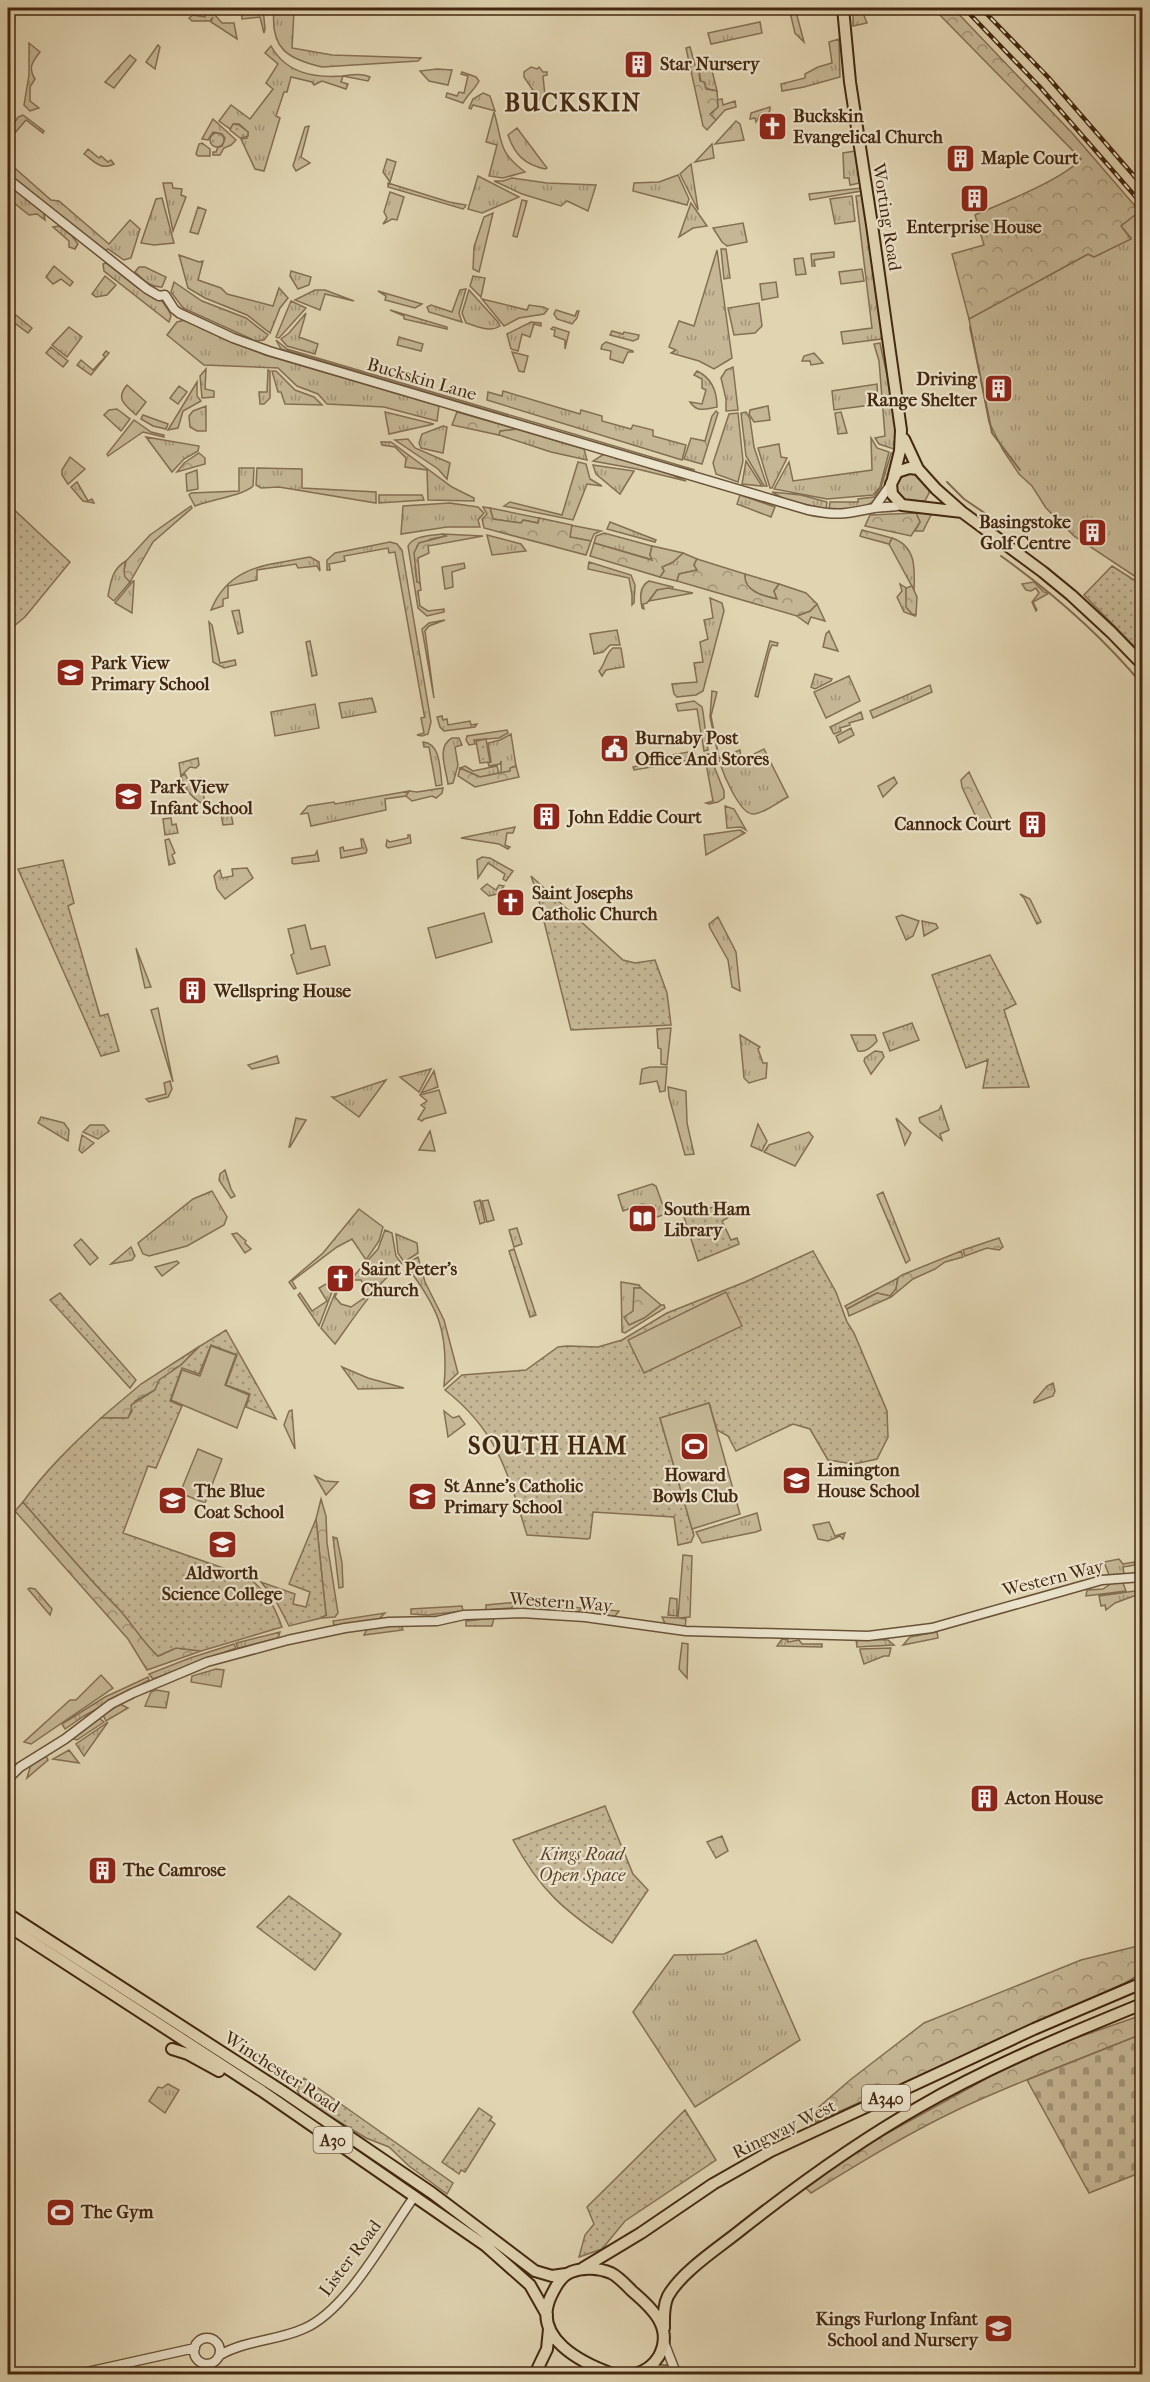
<svg xmlns="http://www.w3.org/2000/svg" width="1150" height="2382" viewBox="0 0 1150 2382" font-family="'IM FELL French Canon',serif">
	<style>
		.grass { fill: url(#grass-tufts); stroke: #846f52; stroke-width: 1.5 }
		.forest { fill: url(#forest-crowns); stroke: #846f52; stroke-width: 1.5 }
		.cemetery { fill: url(#cemetery-stones); stroke: #846f52; stroke-width: 1.5 }
		.park { fill: url(#park-dots); stroke: #846f52; stroke-width: 1.5 }
		.pitch { fill: #c5b795; stroke: #846f52; stroke-width: 1.5 }
		.lines { fill: none; stroke-linecap: round; stroke-linejoin: round }
		.stream { stroke: #816b4f; stroke-width: 2 }
		.minor-casing { stroke: #6a5238; stroke-width: 11 }
		.major-casing { stroke: #43270f; stroke-width: 14 }
		.minor { stroke: #ebe3cc; stroke-width: 8 }
		.major { stroke: #e0d4b1; stroke-width: 10 }
		.rail-casing { stroke: #43270f; stroke-width: 4.5 }
		.rail { stroke: #ebe3cc; stroke-width: 2; stroke-dasharray: 7; stroke-linecap: butt }
		.labels { text-anchor: middle; stroke-width: 4.5; stroke-linejoin: round; paint-order: stroke }
		.shield { fill: #ebe3cc; stroke: #755f48; stroke-width: 1.5 }
		.shield-label { font-size: 16px; font-weight: bold; fill: #43270f }
		.poi-label { font-size: 18px; font-weight: bold; fill: #43270f; stroke: #ebe3cc; text-anchor: start }
		.street-label { font-size: 18px; fill: #43270f; stroke: #ebe3cc }
		.park-label { font-size: 18px; font-style: italic; fill: #5d442a; stroke: #ebe3cc }
		.district-label { font-size: 24px; font-weight: bold; letter-spacing: 1.5px; fill: #43270f; stroke: #ebe3cc }
	</style>
	<defs>
		<pattern id="grass-tufts" width="24" height="20" patternUnits="userSpaceOnUse" patternTransform="scale(1.5)"><rect width="24" height="20" fill="#c5b795"/><path d="M3 7l-1-3M5 7V3M7 7l1-3M15 17l-1-3M17 17v-4M19 17l1-3" fill="none" stroke="#a29578"/></pattern>
		<pattern id="forest-crowns" width="20" height="18" patternUnits="userSpaceOnUse" patternTransform="scale(1.5)"><rect width="20" height="18" fill="#c5b795"/><path d="M2 6a3 3 0 1 1 6 0M12 15a3 3 0 1 1 6 0" fill="none" stroke="#a29578"/></pattern>
		<pattern id="cemetery-stones" width="16" height="16" patternUnits="userSpaceOnUse" patternTransform="scale(1.5)"><rect width="16" height="16" fill="#c5b795"/><path d="M2 7V4a2 2 0 0 1 4 0v3zM10 15v-3a2 2 0 0 1 4 0v3z" fill="#a29578"/></pattern>
		<pattern id="park-dots" width="8" height="8" patternUnits="userSpaceOnUse" patternTransform="scale(1.5)"><rect width="8" height="8" fill="#c5b795"/><path d="M2 2h.1M6 6h.1" fill="none" stroke="#a29578" stroke-width="1.8" stroke-linecap="round"/></pattern>
	</defs>
	<rect width="100%" height="100%" fill="#e0d4b1"/>
	<filter id="stains"><feTurbulence type="fractalNoise" baseFrequency=".00333" numOctaves="4"/><feColorMatrix values="0 0 0 0 .2 0 0 0 0 .09 0 0 0 0 .02 0 0 0 .5 -.17"/></filter>
	<radialGradient id="worn" r=".72"><stop offset=".6" stop-color="#630" stop-opacity="0"/><stop offset="1" stop-color="#630" stop-opacity=".3"/></radialGradient>
	<path class="grass" d="M208 8H216L215 15 222 23H234L237 39 211 22 213 17 210 21H192L189 18 193 15 205 17Z
		M241 8H263L265 29 264 33 260 17 242 19Z
		M789 8H795L804 42 795 33Z
		M853 8H861L867 23 853 26Z
		M274 10 294 11 292 48 332 55 421 58 418 61 322 67C288 59 270 49 274 10Z
		M760 22 762 33 711 44 708 33Z
		M839 39 840 77 804 87 782 91 781 84 805 78V74L818 67 832 63 829 42Z
		M29 43 40 52C32 62 28 68 35 79L30 87V101L39 108 30 111 24 105 29 75Z
		M158 45 160 47 155 69 146 62Z
		M271 46C286 73 313 78 342 76 352 75 362 73 370 77L368 81 343 76 341 82 348 84 346 89 322 81 314 85 312 82 291 77 287 92H284L276 116 280 118 264 171 255 169 241 139 247 138 248 132 239 124H234L230 129 219 121 231 105 250 119 273 89 266 83 278 64 265 53Z
		M130 55 136 60 114 88 105 82Z
		M710 62 717 91C696 87 702 80 698 64Z
		M531 67 537 69 539 67 543 72H547V75L543 76 545 96 540 98 545 108 524 77V72Z
		M437 69 452 70 448 85 429 81 420 71Z
		M462 72 476 77 479 81C475 89 468 94 463 103L446 97 447 93 457 96 459 92 464 93 468 76 461 74Z
		M483 93 490 96 495 111 473 105 471 109 469 108 473 99Z
		M722 99 723 105 735 101 736 107 725 110 716 120 709 115 718 107 717 100Z
		M770 107V110L768 114 760 115 756 122 755 118 750 119 751 113Z
		M494 112C503 142 497 151 525 172L503 178 489 176 497 145 486 142Z
		M23 115 44 131 43 133 26 120 14 134 10 130 18 117Z
		M213 119 236 140 231 145 224 148 220 155H213V152H216L218 147 222 146 225 138 222 134 213 132 208 140 202 139Z
		M736 121 740 124 744 140 715 144Z
		M309 126 301 157 310 163 296 171 293 166 305 127Z
		M517 128 547 168 545 169C524 164 515 155 508 135Z
		M202 143 210 149V156H198L196 154 199 144Z
		M712 144 714 158 695 162Z
		M88 149 99 158 101 156 108 162 111 160 114 164C101 171 94 161 84 154Z
		M855 151 860 183 850 185 849 178H844L843 153Z
		M387 159 396 162 390 182 383 172Z
		M8 162 51 200 59 201 109 244 130 220 140 229 131 258 124 260 108 249 105 251 8 173Z
		M691 164 698 209V210L680 174Z
		M678 175 689 199 687 205 633 191 634 183 659 182Z
		M478 176 519 197 482 213 468 209Z
		M512 178 547 183 596 185 588 211 567 201 561 206 522 194 494 181H503Z
		M163 183H172L173 188 182 189 181 195 186 197 173 231Z
		M388 183 449 202 466 205 465 207 463 209 388 187Z
		M8 185 44 213 45 220 37 214 29 215 8 198Z
		M861 188V191L810 200 809 194Z
		M390 192 404 197 397 220 392 219 383 224 387 218 384 212Z
		M862 195 883 326 881 339 843 344 841 332 872 328 856 196Z
		M852 196 855 221 835 224 830 199Z
		M162 198 174 243 154 245 141 243 156 199Z
		M522 200 527 201 517 237 513 236Z
		M691 203 707 226 693 228 679 237Z
		M198 207 206 210 198 234 190 232Z
		M493 213 479 272 473 269 474 247 484 217Z
		M1135 214 1142 224V581L1074 536 1046 508 1032 486 1019 474 1003 450 989 422 969 319 1088 254 1094 257 1131 238 1121 226Z
		M743 223 747 242 727 246 722 242 713 228Z
		M59 226 72 236 78 244 75 249 69 247V241L53 227Z
		M721 249H726L730 278 724 279Z
		M717 250 732 358 714 369 699 361 671 353 676 350 669 347 679 321 694 326Z
		M834 252V257L814 260 815 266H812L811 254Z
		M179 255 199 262 203 261 198 280 221 288 227 294 273 306 279 288 288 298 280 308 270 333 247 315 205 298 188 288Z
		M803 258 806 274 796 275 794 259Z
		M106 263 138 288 162 301 169 311 171 316 169 322 104 271 103 264Z
		M54 266 73 282 70 286 61 279 53 284 46 277Z
		M139 267H145L166 277 162 287C151 288 143 279 135 272Z
		M862 269 864 281 841 284 839 272Z
		M291 271 311 277 309 285 298 289 290 276Z
		M105 276 116 285 107 295 96 297 92 294Z
		M473 276 485 278 481 297 470 286Z
		M174 282 202 301 246 318 268 335 264 340 256 341 183 308 171 292Z
		M776 282 778 297 762 300 760 284Z
		M466 289 459 313 462 322 429 312 427 307 431 305 452 312 460 290Z
		M315 290H325L354 301 325 294 320 310 295 300Z
		M469 290 498 322 500 326C490 333 477 326 466 323L462 313Z
		M378 291 422 304 415 308 385 300 386 296Z
		M482 299 527 310 529 305 543 307 548 309 544 314 519 318 504 326Z
		M291 301 306 308 279 338 276 337Z
		M759 303 762 326 755 333 734 335 728 308Z
		M390 310 447 327V329L404 319V316Z
		M556 310 575 316 577 311H579L577 318 572 324 557 319 554 314Z
		M306 313 299 337 318 344 315 354 287 346 281 339 289 333Z
		M16 315 32 328 28 333 12 321Z
		M185 320 265 355 439 406 437 421 384 407 327 404 318 394 297 386 278 368 204 365 167 335 177 322Z
		M531 322 541 323V326L534 324 530 337 522 334 518 351 511 349 507 334Z
		M69 327 82 337 67 357 52 345Z
		M553 327 569 332 565 349V340L554 336 555 330 551 329Z
		M612 331 623 334 624 332 639 335 638 339 633 341 610 335Z
		M399 337 423 344 421 351 397 345Z
		M276 340 287 349 695 470 673 466 281 349Z
		M606 342 633 351V352H628L623 363 610 359 611 351 601 349 602 345Z
		M880 343C887 378 898 413 897 450L879 444 875 438 885 436 879 361 874 344Z
		M51 347 68 361 63 367 46 353Z
		M106 351 109 353 91 375 77 365 81 360 93 370 105 357 103 355Z
		M512 352 528 356 524 372 519 371Z
		M814 353 823 363 811 365 810 361H802L804 356Z
		M733 367 738 410 726 411V399L721 378 726 370Z
		M206 369 205 389 214 391V397L202 398 200 376Z
		M268 370 270 371V398L264 404H260L259 392H267Z
		M272 371H276L295 390 314 397 322 405 285 404 281 392H278Z
		M697 371C712 378 717 392 717 407 706 409 697 413 690 402L702 404 706 390 702 388V379L694 375Z
		M197 382V396L201 401 183 411 178 428 168 430Z
		M877 384 878 404 834 410 832 391Z
		M127 385 146 402 136 415C125 405 115 399 127 385Z
		M179 386 187 392 178 404 170 398Z
		M503 391 580 414 581 410 602 416V421L631 429 633 425 653 430V436L686 445 682 460 487 400 488 392 502 396Z
		M206 406V431H197L190 427 189 416 193 411Z
		M768 406 770 420 754 422 749 414 750 410Z
		M117 409 130 419 121 431 104 415 109 410Z
		M716 411 718 413 702 464 684 459 691 438 705 441 712 416Z
		M385 412 434 424 389 434Z
		M746 412 750 419 754 447 767 486H764L746 456 741 413Z
		M841 412 847 433 838 434 835 413Z
		M738 413 743 461 738 482 716 474 713 463 729 414Z
		M143 415 168 424 166 429 153 426 141 419Z
		M134 420 151 432 164 435V437L143 432 108 456 107 454Z
		M443 426 447 427 443 453 421 448 419 443 422 434Z
		M516 429 584 449 587 460 551 452 499 435V431Z
		M146 437 199 446 198 451 184 459 172 472Z
		M871 438 877 448 889 452 880 487 873 495 827 499 774 489 789 462 793 481 872 470Z
		M408 439 415 448 450 463 447 479 438 469 395 440Z
		M381 442H391L452 487 474 498V501L428 500 427 470 405 467 406 458 395 447 382 445Z
		M779 444 781 457 787 458 772 488H770L758 448Z
		M891 453H896C883 495 879 513 829 510L830 502H858V499L874 497 881 487Z
		M604 454 670 474 686 481 637 469 593 461Z
		M70 457 85 469 68 484 62 475V470Z
		M746 461 762 486 742 484Z
		M578 462 586 464 590 479 602 486 587 484 573 520 504 506 510 502 562 515Z
		M593 465 634 471 620 494 596 474Z
		M239 468H254L253 486C245 495 209 500 195 506L189 495 191 493 239 491Z
		M257 468 302 469V488L376 492V503L279 487 261 488 256 485Z
		M909 472 914 473 929 486V493L925 501 903 500C893 488 895 479 909 472Z
		M77 482 88 501 92 499 94 503 83 501 71 487Z
		M772 492 801 495 827 502 826 509 786 500Z
		M379 495H422L424 500 379 503Z
		M740 495 775 507 771 517 737 504Z
		M450 503 478 507 484 513 478 520 480 527H447L401 534 403 506Z
		M490 508 539 518 538 523 524 520 521 523 493 519Z
		M916 513H932L923 531H915L920 522Z
		M610 522 656 540 655 542 607 529Z
		M570 525 601 531 594 534 591 541 570 537Z
		M604 533 652 546 650 555 653 560 594 543 596 536Z
		M442 534 447 536 431 539 417 546V564L415 567 417 582 420 583 421 590 418 591 420 606 428 611 444 609V612L427 616 418 608 408 546C414 535 430 536 442 534Z
		M487 535 521 544 526 551 492 555Z
		M892 538C916 546 915 568 914 590L889 544Z
		M390 542 397 544 402 550 431 722 428 734 422 736 417 735 424 733 421 718 425 717 424 714 395 552 389 553 388 548 344 556 345 561 329 564 330 570H327V560L335 553Z
		M683 553 697 559 694 565 698 570 679 574 677 581 660 577 664 571 662 567 673 562Z
		M310 557 319 562 320 571 317 566 298 568 296 564 257 570V580L228 586V598L223 599V606L211 610C229 565 268 565 310 557Z
		M126 561C123 569 124 575 130 582L114 601 108 596C111 581 112 569 126 561Z
		M589 562 631 575 635 585 634 603 632 605V595L629 578 588 569Z
		M464 563 465 568 452 572 453 587 445 589 442 567Z
		M745 574 779 584 774 591 777 599C763 596 743 591 745 574Z
		M133 581H134L132 613 115 603Z
		M649 581 673 587 672 589 657 590 647 603 643 604 644 609 642 608C640 597 639 587 649 581Z
		M1034 582 1044 592 1049 593 1033 602 1037 610 1036 611 1032 602 1039 593 1036 588 1031 591 1026 590 1022 584Z
		M900 584 906 588V596L915 616 904 612 897 597 902 591Z
		M710 598 722 603 724 611 703 691 696 695 677 697 674 694 672 684 697 682 694 663 703 662 700 642 708 639 704 620 713 618Z
		M817 604 825 621 811 617 808 624 797 616 810 611Z
		M239 610 243 632 238 634 232 611Z
		M445 620 429 626 425 631 434 698 422 629 429 623Z
		M209 622 212 625 220 663 235 660 236 665 224 668 213 662Z
		M617 630 620 645H610L603 652 594 654 590 634Z
		M829 631 838 651 823 647 826 634Z
		M310 641 317 675 312 676 306 642Z
		M770 641 778 643 777 646 772 645 769 652 758 697 755 696Z
		M613 648H621L624 667 606 670 602 676 599 671C606 663 605 654 613 648Z
		M815 674 832 679 831 681 815 689 811 687Z
		M849 676 860 701 826 718 814 692Z
		M930 685 932 692 873 718 870 711Z
		M712 691 717 692 711 716 719 758 740 750 741 757 719 759 710 717Z
		M372 698 376 712 342 718 339 703Z
		M694 701 702 707 703 712 708 750 704 751 697 709 678 711 676 704Z
		M315 704 319 728 275 736 271 712Z
		M861 712 863 719 849 723 850 725 840 728 841 731 834 734 830 727Z
		M442 716 443 720 447 719 448 725 470 721 471 725 477 724 475 727 444 731 440 727 437 717Z
		M851 728 854 735 839 743 836 736Z
		M507 730 508 733 499 738 474 740 475 744 469 745 466 740 467 736Z
		M511 734 516 766 511 768V771L501 773V761L500 764 489 766 488 763 491 762 488 743 500 740Z
		M452 738H459L462 745 455 747 458 765 453 783 448 784C446 768 436 747 452 738Z
		M423 742C441 743 440 771 442 785L436 786 429 747H424Z
		M764 749 788 797C778 802 765 813 754 814 740 816 723 773 719 761L742 760Z
		M694 751 696 759 673 763 671 755Z
		M709 754 724 791V798L718 802 709 804 706 803 713 801 705 758 699 759 698 755Z
		M669 759 670 764 634 770 633 767Z
		M465 766 473 771 497 766 499 773 480 777 460 768Z
		M185 774 188 780 201 778 205 805C192 799 185 790 181 776Z
		M894 777 897 783 883 797 878 786Z
		M409 791 406 796 385 799 386 810 311 826 308 813 301 814 308 806 334 802 335 804Z
		M725 806 734 809 746 830 741 827 727 828Z
		M230 808 233 824 223 825 220 809Z
		M171 818 172 825 176 824 178 833 165 835 163 819Z
		M515 827 513 833H507L505 845 510 847 508 849 499 844 461 838Z
		M740 830 745 833 706 855 704 835Z
		M408 835H410L411 843 388 848 386 846 387 840 390 842 408 838Z
		M169 839 175 853 172 855 175 863 169 865 165 840Z
		M361 839H363L367 850 366 853 341 858 340 848 343 847 344 851 362 848Z
		M317 851 319 861 294 864 292 863V858L315 855Z
		M482 857 490 858 513 871 506 881 503 879 505 874 488 863 478 878 477 860Z
		M247 868 253 878 225 899 217 889 214 876 218 871 220 870 222 878 233 876 232 869Z
		M487 884 496 890 499 885 504 886 497 894 489 896 481 889Z
		M1020 894 1030 899 1041 922 1037 924 1024 898Z
		M902 915 919 921 913 936 906 940 896 917Z
		M718 917 736 952 740 991 732 987 728 960 710 928 709 924Z
		M922 921 936 924 938 928 924 936Z
		M136 948 151 987 145 988Z
		M158 1008 173 1082 151 1010Z
		M912 1023 919 1040 890 1051 883 1033Z
		M671 1028 667 1065 661 1064V1049L658 1048 657 1029Z
		M740 1035 760 1047 758 1049 763 1063H767L766 1078 749 1083 744 1078Z
		M851 1035H875L877 1041C872 1047 866 1053 858 1051Z
		M875 1051 882 1052 884 1057 871 1074 864 1061 865 1058Z
		M277 1056 279 1063 252 1069 248 1065Z
		M650 1067H667L665 1091 660 1092 657 1081 640 1084 642 1069Z
		M431 1069 419 1092 400 1077Z
		M434 1071 438 1087 421 1093Z
		M386 1080 359 1117 332 1097H335Z
		M170 1081 172 1089 168 1097 149 1102 146 1099 166 1094 164 1083Z
		M668 1087 686 1091 687 1123 694 1154 685 1155 669 1097Z
		M439 1090 446 1113 424 1119 422 1121 418 1119 425 1108 421 1105 427 1101 420 1095Z
		M941 1106 949 1130 940 1134 942 1140 920 1122 919 1118 939 1110Z
		M41 1117 64 1123 69 1130 68 1141 38 1123Z
		M296 1118 306 1120 290 1147H289Z
		M896 1118 911 1133 905 1145Z
		M758 1124 767 1141 762 1151 751 1146Z
		M90 1125H104L109 1131 98 1139 83 1132Z
		M430 1131 435 1151 419 1150Z
		M809 1132 813 1137 795 1166 764 1152 769 1145Z
		M82 1135 94 1143 82 1153 79 1150Z
		M225 1170 231 1189 235 1196 231 1198 219 1180 220 1174Z
		M652 1184 656 1186 666 1214 657 1217 650 1212 648 1205 642 1204 623 1211 618 1195Z
		M212 1191 227 1217 224 1225 187 1246 149 1256 143 1254 138 1243 193 1199Z
		M883 1192 910 1260 906 1263 877 1195Z
		M480 1200 485 1222 480 1224 474 1202Z
		M488 1200 494 1220 487 1222 482 1201Z
		M359 1209 383 1227 379 1241 366 1260 352 1239 337 1247 292 1281 296 1288 294 1289 289 1282 323 1253Z
		M517 1228 522 1244 514 1247 509 1230Z
		M385 1230 392 1233 396 1256 402 1264C374 1286 356 1315 335 1344L321 1328 337 1288H339L335 1297 341 1304 351 1307 364 1298 365 1287 361 1280H351L352 1278 378 1249Z
		M237 1233 246 1241 245 1243 251 1249 245 1253 232 1234Z
		M396 1234 417 1243 418 1253 404 1262 398 1253Z
		M81 1239 98 1258 90 1265 74 1245Z
		M131 1247 135 1256 132 1260 111 1264Z
		M514 1249 536 1315 530 1317 509 1251Z
		M418 1257 425 1282 444 1320 458 1373 444 1386C449 1331 438 1307 405 1264Z
		M177 1261 179 1263 162 1276 155 1267Z
		M898 1278 896 1289 890 1296 877 1293 847 1309 845 1306Z
		M621 1282 639 1285 641 1288H634L644 1318 661 1305H664L665 1308 625 1333 622 1332Z
		M326 1284H330L333 1289 319 1326 298 1295 300 1293 312 1311 327 1301 319 1288Z
		M342 1367 368 1378 404 1388 358 1389Z
		M1053 1383 1055 1391 1053 1396 1034 1403V1401L1047 1386Z
		M292 1410 295 1449 284 1425 289 1411Z
		M444 1411 453 1418 459 1416 465 1424 448 1437Z
		M315 1476 325 1481 338 1482 326 1495Z
		M757 1513 761 1530 756 1532 702 1543 696 1532Z
		M829 1522 835 1536 845 1533 843 1539 840 1536 828 1541 818 1539 813 1525Z
		M333 1537 337 1538 342 1563 343 1587 339 1588Z
		M683 1555 692 1556 690 1617 679 1618 686 1619 685 1628 666 1626 662 1617 678 1618Z
		M1119 1559 1123 1564 1134 1562 1135 1565 1123 1567 1124 1574 1109 1575 1104 1562Z
		M1112 1583H1123L1126 1591 1086 1596 1087 1590 1103 1589Z
		M30 1588 35 1589 52 1609 50 1615 28 1589Z
		M1142 1590V1593L1115 1603 1106 1610 1105 1605 1101 1606 1099 1596Z
		M670 1598 677 1599V1616L668 1615Z
		M518 1602 511 1608 486 1610V1605Z
		M551 1605 582 1608 578 1612 549 1610V1607Z
		M462 1606 463 1611 427 1615 411 1614V1609Z
		M587 1608 619 1611 615 1616 591 1614Z
		M385 1613 378 1620 334 1626 333 1621Z
		M494 1618 492 1626H466V1621Z
		M401 1625 403 1630 364 1635 367 1629Z
		M280 1632 278 1638 238 1648 236 1643Z
		M937 1632 938 1638 903 1645 910 1637Z
		M782 1639 788 1640V1642L799 1640 802 1644H822V1647L777 1646Z
		M856 1639 888 1640 894 1645 857 1647Z
		M682 1643 688 1644 687 1678 679 1669Z
		M234 1644 236 1648 153 1679 149 1674 190 1658Z
		M891 1648 889 1656H884L864 1664 860 1651V1649Z
		M216 1669 224 1670 221 1687 191 1682 192 1676Z
		M101 1675 113 1688 31 1744 24 1742 70 1700H76Z
		M148 1677 149 1680 84 1716 65 1729 62 1724 105 1697Z
		M156 1690 169 1692 166 1708 145 1706 151 1692Z
		M120 1704 128 1708 106 1721 103 1715Z
		M99 1718 104 1722 77 1740 74 1739 76 1735Z
		M108 1722 84 1756 76 1744Z
		M69 1750 79 1763 53 1759Z
		M45 1754 48 1760 27 1778 31 1764Z
		M722 1836 728 1851 716 1858 707 1842Z
		M756 1940 800 2040 695 2107 633 2012 674 1955 724 1954Z
		M168 2084 179 2090 165 2113 149 2101 158 2087 162 2088Z"/>
	<path class="forest" d="M933 8H953L1073 134 1142 214V224L1135 215 1121 226 1131 239 1094 257 1088 254 969 319 952 254 984 245 975 215C1002 203 1062 180 1081 159Z
		M690 47 695 65 698 64 700 81 704 82 706 89 717 91 718 107 710 114 716 120 707 130 703 126 686 48Z
		M457 412 516 429 500 431 499 435 452 425Z
		M199 453 205 458V464L177 472 184 463Z
		M197 470 198 489 187 491 186 474Z
		M191 506 192 508 153 542 130 582 125 577 124 571 126 561 150 535Z
		M483 507 490 508 493 519 521 523 523 520 538 523 539 518 572 525 570 537 591 541 586 555 484 528 482 519 487 514Z
		M916 513 920 522 911 536 865 526 870 515Z
		M862 530 892 538 889 544 863 537 860 536Z
		M442 534 483 536 428 546 429 553 418 558 420 583 417 582 414 553 419 543 446 536Z
		M594 543 652 560 650 555 652 546 683 553 673 562 662 567 664 571 660 577 590 556Z
		M697 559 745 574C743 591 763 596 777 599L774 591 779 584 806 593 817 604 810 611 797 616 677 581 679 574 697 570 694 565Z
		M912 586 917 597 916 615 912 614 906 607V588Z
		M668 588 693 593 649 601 657 590Z
		M198 758 199 765 196 768 190 767 181 776 179 763Z
		M516 766 519 777 475 787 458 776 460 768 480 777 510 771V768Z
		M969 772 994 824 992 826 981 825 978 821 962 787 961 780Z
		M443 788 442 793 436 798 432 796 412 801 406 796 409 791 417 792Z
		M999 1238 1003 1247 999 1250 987 1248 965 1256 963 1250Z
		M961 1251 963 1257 945 1262 935 1269 913 1279 891 1297 849 1316 847 1309 877 1293 890 1296 896 1289 898 1278 902 1275Z
		M634 1288H641L661 1305 644 1318 629 1325 624 1317 633 1311Z
		M200 1346 181 1365 174 1369 155 1390 135 1401 128 1418H101L141 1384Z
		M321 1499 326 1516 327 1543 338 1613 335 1617 321 1618 326 1615 316 1519Z
		M23 1502C54 1537 83 1573 116 1606 132 1622 141 1641 158 1656L176 1648 201 1651 147 1670 128 1639 15 1511Z
		M1142 1945V1973L1125 1983 816 2122 811 2114 850 2080 924 2023 1081 1960Z
		M1142 2015V2034C1080 2059 1016 2082 955 2111 905 2135 858 2164 811 2193L806 2188 864 2146 1033 2053Z"/>
	<path class="cemetery" d="M1142 2034V2172L1089 2193 1027 2080Z"/>
	<path class="park" d="M233 124 239 125 248 132V136L240 138 230 130Z
		M210 140a7 7 0 1 1 14 0a7 7 0 1 1-14 0Z
		M8 504 70 562 25 617 8 631Z
		M1112 566 1142 585V654L1084 595Z
		M486 739 490 762 480 763 476 741Z
		M63 860 74 903 68 906 100 1016 108 1014 119 1051 101 1056 18 869Z
		M531 876 623 960 635 963 655 960 667 993 671 1025 571 1030 537 893Z
		M990 955 1016 1004 1004 1010 1029 1087 983 1088 988 1060 966 1068 932 975Z
		M719 1205 734 1208 729 1217 722 1221 731 1240 737 1238 739 1244 698 1261 684 1217Z
		M813 1251 836 1292 847 1322 854 1333 887 1411 888 1437 877 1459 854 1464 828 1460 810 1429 793 1424 736 1451 728 1436 717 1430 709 1403 660 1418 694 1535 691 1542 678 1545 674 1517 593 1512 590 1538 588 1539 527 1535C508 1474 498 1431 445 1390L462 1375 526 1370 558 1347 567 1346 598 1347 622 1340 667 1313 745 1282Z
		M60 1293 136 1380 130 1388 50 1300Z
		M226 1330 276 1419 246 1407 250 1394 226 1385 237 1355 211 1345 199 1374 182 1368 170 1401 182 1406 156 1468 148 1466 123 1533 246 1576C266 1590 274 1605 282 1627L201 1651 176 1648 158 1656C141 1641 132 1622 116 1606 83 1573 54 1537 23 1502 45 1471 73 1444 101 1418H128L132 1411 131 1405 155 1390 159 1380 181 1365 200 1346Z
		M316 1519 326 1615 321 1618 289 1626 275 1599 261 1582 295 1594 293 1604 306 1607 310 1592 289 1584Z
		M605 1806 633 1874 648 1890 612 1943C565 1911 540 1891 513 1840Z
		M289 1896 341 1934 315 1970 257 1927Z
		M304 2078 453 2183 447 2194 409 2166 389 2147 366 2138 302 2099 297 2090Z
		M479 2108 492 2117 490 2120 495 2124 465 2172 461 2170 459 2174 442 2162Z
		M685 2110 716 2160 625 2221 602 2249 579 2257 585 2235 594 2224 587 2207Z"/>
	<path class="pitch" d="M484 913 492 942 436 958 428 928Z
		M305 925 311 949 325 946 330 965 297 974 291 955 294 953 288 929Z
		M726 1292 742 1326 644 1373 628 1340Z
		M211 1346 236 1355 225 1385 249 1395 237 1428 171 1400 182 1370 200 1376Z
		M709 1403 740 1514 692 1529 660 1418Z
		M198 1449 222 1459 205 1503 180 1493Z"/>
	<g class="lines">
		<path class="stream" d="M970 327 992 433 1020 470
			M947 482 964 499 992 518
			M1001 556C1053 593 1101 635 1142 684"/>
		<defs>
			<path id="minor" d="M8 179 147 289 159 296 165 295 174 309 179 313 233 338 269 351 808 510C839 516 844 514 874 508 883 506 892 508 902 505
				M874 508 891 484
				M8 1779 20 1767 65 1739 111 1704 133 1693 207 1662 288 1640 345 1628 389 1622 437 1621 464 1615 522 1613 585 1617 686 1631 868 1636 932 1628 1102 1580 1142 1577
				M194 2351a13 13 0 1 1 26 0a13 13 0 1 1-26 0Z
				M664 2342 676 2373
				M220 2355C246 2340 276 2341 303 2329 347 2311 386 2236 414 2197
				M648 2369 667 2370 678 2374
				M78 2374 195 2348"/>
			<path id="major" d="M843 8 850 82 872 225 901 430 900 451 893 479
				M904 439 918 469
				M962 512 902 505 892 494 891 484 897 472 909 468 918 469 936 489 962 512 1043 572 1071 595 1111 632 1142 664
				M8 1914 285 2093 432 2193 535 2271 552 2276 566 2274
				M8 1926 262 2091 486 2246 530 2285 547 2315
				M172 2049 188 2054 219 2071
				M583 2268 641 2233 713 2184 771 2151 1034 2029 1142 1983
				M664 2328C664 2317 663 2306 668 2296 682 2271 720 2247 742 2229 798 2185 857 2142 919 2107 990 2066 1066 2035 1142 2004
				M535 2374 547 2349 549 2329
				M613 2374C582 2363 531 2338 551 2296 556 2286 561 2276 571 2272 583 2267 599 2268 611 2273 619 2277 626 2285 632 2291 652 2308 674 2328 659 2356 653 2366 646 2371 635 2374"/>
		</defs>
		<use href="#minor" class="minor-casing"/>
		<use href="#major" class="major-casing"/>
		<use href="#minor" class="minor"/>
		<use href="#major" class="major"/>
		<defs>
			<path id="rail" d="M964 8 1040 87 1142 204
				M981 8 1048 77 1142 185"/>
		</defs>
		<use href="#rail" class="rail-casing"/>
		<use href="#rail" class="rail"/>
	</g>
	<defs>
		<symbol id="building-square" viewBox="-11 -11 22 22"><rect x="-9" y="-9" width="18" height="18" rx="4" fill="#8f2418" stroke="#ebe3cc"/><path d="M-4-6H4V6H1V3H-1V6H-4ZM-2.5-4.3h1.7v1.8h-1.7ZM.8-4.3h1.7v1.8H.8ZM-2.5-1h1.7V.8h-1.7ZM.8-1h1.7V.8H.8Z" fill="#fff"/></symbol>
		<symbol id="church-square" viewBox="-11 -11 22 22"><rect x="-9" y="-9" width="18" height="18" rx="4" fill="#8f2418" stroke="#ebe3cc"/><path d="M-1.2-6h2.4v3.5h3.3v2.4h-3.3V6h-2.4V-.1h-3.3v-2.4h3.3Z" fill="#fff"/></symbol>
		<symbol id="school-square" viewBox="-11 -11 22 22"><rect x="-9" y="-9" width="18" height="18" rx="4" fill="#8f2418" stroke="#ebe3cc"/><path d="M0-5L7-2L0 1L-7-2ZM-4 1L0 2.5L4 1V4Q0 6-4 4Z" fill="#fff"/></symbol>
		<symbol id="civic-square" viewBox="-11 -11 22 22"><rect x="-9" y="-9" width="18" height="18" rx="4" fill="#8f2418" stroke="#ebe3cc"/><path d="M-.6-6.5H3V-4.5H.6V-3L4-1V1h2V6H-6V1h2V-1L-.6-3ZM-1.2 2.5V6h2.4V2.5Z" fill="#fff"/></symbol>
		<symbol id="library-square" viewBox="-11 -11 22 22"><rect x="-9" y="-9" width="18" height="18" rx="4" fill="#8f2418" stroke="#ebe3cc"/><path d="M-6-4Q-3-5.5-.7-3.5V5Q-3 3-6 4ZM6-4Q3-5.5 .7-3.5V5Q3 3 6 4Z" fill="#fff"/></symbol>
		<symbol id="stadium-square" viewBox="-11 -11 22 22"><rect x="-9" y="-9" width="18" height="18" rx="4" fill="#8f2418" stroke="#ebe3cc"/><path d="M0-5a6.5 5 0 1 0 0 10a6.5 5 0 1 0 0-10ZM-3.5-1.8h7v3.6h-7Z" fill="#fff"/></symbol>
	</defs>
	<g fill-rule="evenodd">
		<use href="#building-square" x="622" y="48" width="33" height="33"/>
		<use href="#church-square" x="756" y="110" width="33" height="33"/>
		<use href="#building-square" x="944" y="142" width="33" height="33"/>
		<use href="#building-square" x="958" y="182" width="33" height="33"/>
		<use href="#building-square" x="982" y="372" width="33" height="33"/>
		<use href="#building-square" x="1076" y="516" width="33" height="33"/>
		<use href="#school-square" x="54" y="656" width="33" height="33"/>
		<use href="#civic-square" x="598" y="732" width="33" height="33"/>
		<use href="#school-square" x="112" y="780" width="33" height="33"/>
		<use href="#building-square" x="530" y="800" width="33" height="33"/>
		<use href="#building-square" x="1016" y="808" width="33" height="33"/>
		<use href="#church-square" x="494" y="886" width="33" height="33"/>
		<use href="#building-square" x="176" y="974" width="33" height="33"/>
		<use href="#library-square" x="626" y="1202" width="33" height="33"/>
		<use href="#church-square" x="324" y="1262" width="33" height="33"/>
		<use href="#stadium-square" x="678" y="1430" width="33" height="33"/>
		<use href="#school-square" x="780" y="1464" width="33" height="33"/>
		<use href="#school-square" x="406" y="1480" width="33" height="33"/>
		<use href="#school-square" x="156" y="1484" width="33" height="33"/>
		<use href="#school-square" x="206" y="1528" width="33" height="33"/>
		<use href="#building-square" x="968" y="1782" width="33" height="33"/>
		<use href="#building-square" x="86" y="1854" width="33" height="33"/>
		<use href="#stadium-square" x="44" y="2196" width="33" height="33"/>
		<use href="#school-square" x="982" y="2312" width="33" height="33"/>
	</g>
	<g class="labels">
		<g class="shield">
			<rect x="862" y="2085" width="48" height="26" rx="4.5"/>
			<rect x="313.5" y="2127" width="39" height="26" rx="4.5"/>
		</g>
		<g class="shield-label">
			<text x="886" y="2104">A340</text>
			<text x="333" y="2146">A30</text>
		</g>
		<g class="poi-label">
			<text x="660" y="70">Star Nursery</text>
			<text x="793" y="122">Buckskin<tspan x="793" dy="21">Evangelical Church</tspan></text>
			<text x="981" y="164">Maple Court</text>
			<text x="974" y="233" text-anchor="middle">Enterprise House</text>
			<text x="977" y="385" text-anchor="end">Driving<tspan x="977" dy="21">Range Shelter</tspan></text>
			<text x="1071" y="528" text-anchor="end">Basingstoke<tspan x="1071" dy="21">Golf Centre</tspan></text>
			<text x="91" y="669">Park View<tspan x="91" dy="21">Primary School</tspan></text>
			<text x="635" y="744">Burnaby Post<tspan x="635" dy="21">Office And Stores</tspan></text>
			<text x="150" y="793">Park View<tspan x="150" dy="21">Infant School</tspan></text>
			<text x="568" y="823">John Eddie Court</text>
			<text x="1011" y="830" text-anchor="end">Cannock Court</text>
			<text x="532" y="899">Saint Josephs<tspan x="532" dy="21">Catholic Church</tspan></text>
			<text x="214" y="997">Wellspring House</text>
			<text x="664" y="1215">South Ham<tspan x="664" dy="21">Library</tspan></text>
			<text x="361" y="1275">Saint Peter's<tspan x="361" dy="21">Church</tspan></text>
			<text x="817" y="1476">Limington<tspan x="817" dy="21">House School</tspan></text>
			<text x="695" y="1481" text-anchor="middle">Howard<tspan x="695" dy="21">Bowls Club</tspan></text>
			<text x="444" y="1492">St Anne's Catholic<tspan x="444" dy="21">Primary School</tspan></text>
			<text x="194" y="1497">The Blue<tspan x="194" dy="21">Coat School</tspan></text>
			<text x="222" y="1579" text-anchor="middle">Aldworth<tspan x="222" dy="21">Science College</tspan></text>
			<text x="1005" y="1804">Acton House</text>
			<text x="123" y="1876">The Camrose</text>
			<text x="81" y="2218">The Gym</text>
			<text x="978" y="2325" text-anchor="end">Kings Furlong Infant<tspan x="978" dy="21">School and Nursery</tspan></text>
		</g>
		<g class="street-label">
			<text transform="translate(887 217) rotate(81)" y="6">Worting Road</text>
			<text transform="translate(422 379) rotate(16)" y="6">Buckskin Lane</text>
			<text transform="translate(1053 1578) rotate(-14)" y="6">Western Way</text>
			<text transform="translate(561 1602) rotate(4)" y="6">Western Way</text>
			<text transform="translate(282 2072) rotate(33)" y="6">Winchester Road</text>
			<text transform="translate(784 2129) rotate(-26)" y="6">Ringway West</text>
			<text transform="translate(350 2258) rotate(-53)" y="6">Lister Road</text>
		</g>
		<g class="park-label">
			<text x="582" y="1860">Kings Road<tspan x="582" dy="21">Open Space</tspan></text>
		</g>
		<g class="district-label">
			<text x="573" y="111">BUCKSKIN</text>
			<text x="548" y="1454">SOUTH HAM</text>
		</g>
	</g>
	<rect width="1150" height="2382" fill="none" stroke="#e0d4b1" stroke-width="30"/>
	<rect x="9" y="9" width="1132" height="2364" fill="none" stroke="#43270f" stroke-width="3"/>
	<rect x="15" y="15" width="1120" height="2352" fill="none" stroke="#43270f" stroke-width="1.5"/>
	<rect width="100%" height="100%" filter="url(#stains)"/>
	<rect width="100%" height="100%" fill="url(#worn)"/>
</svg>
